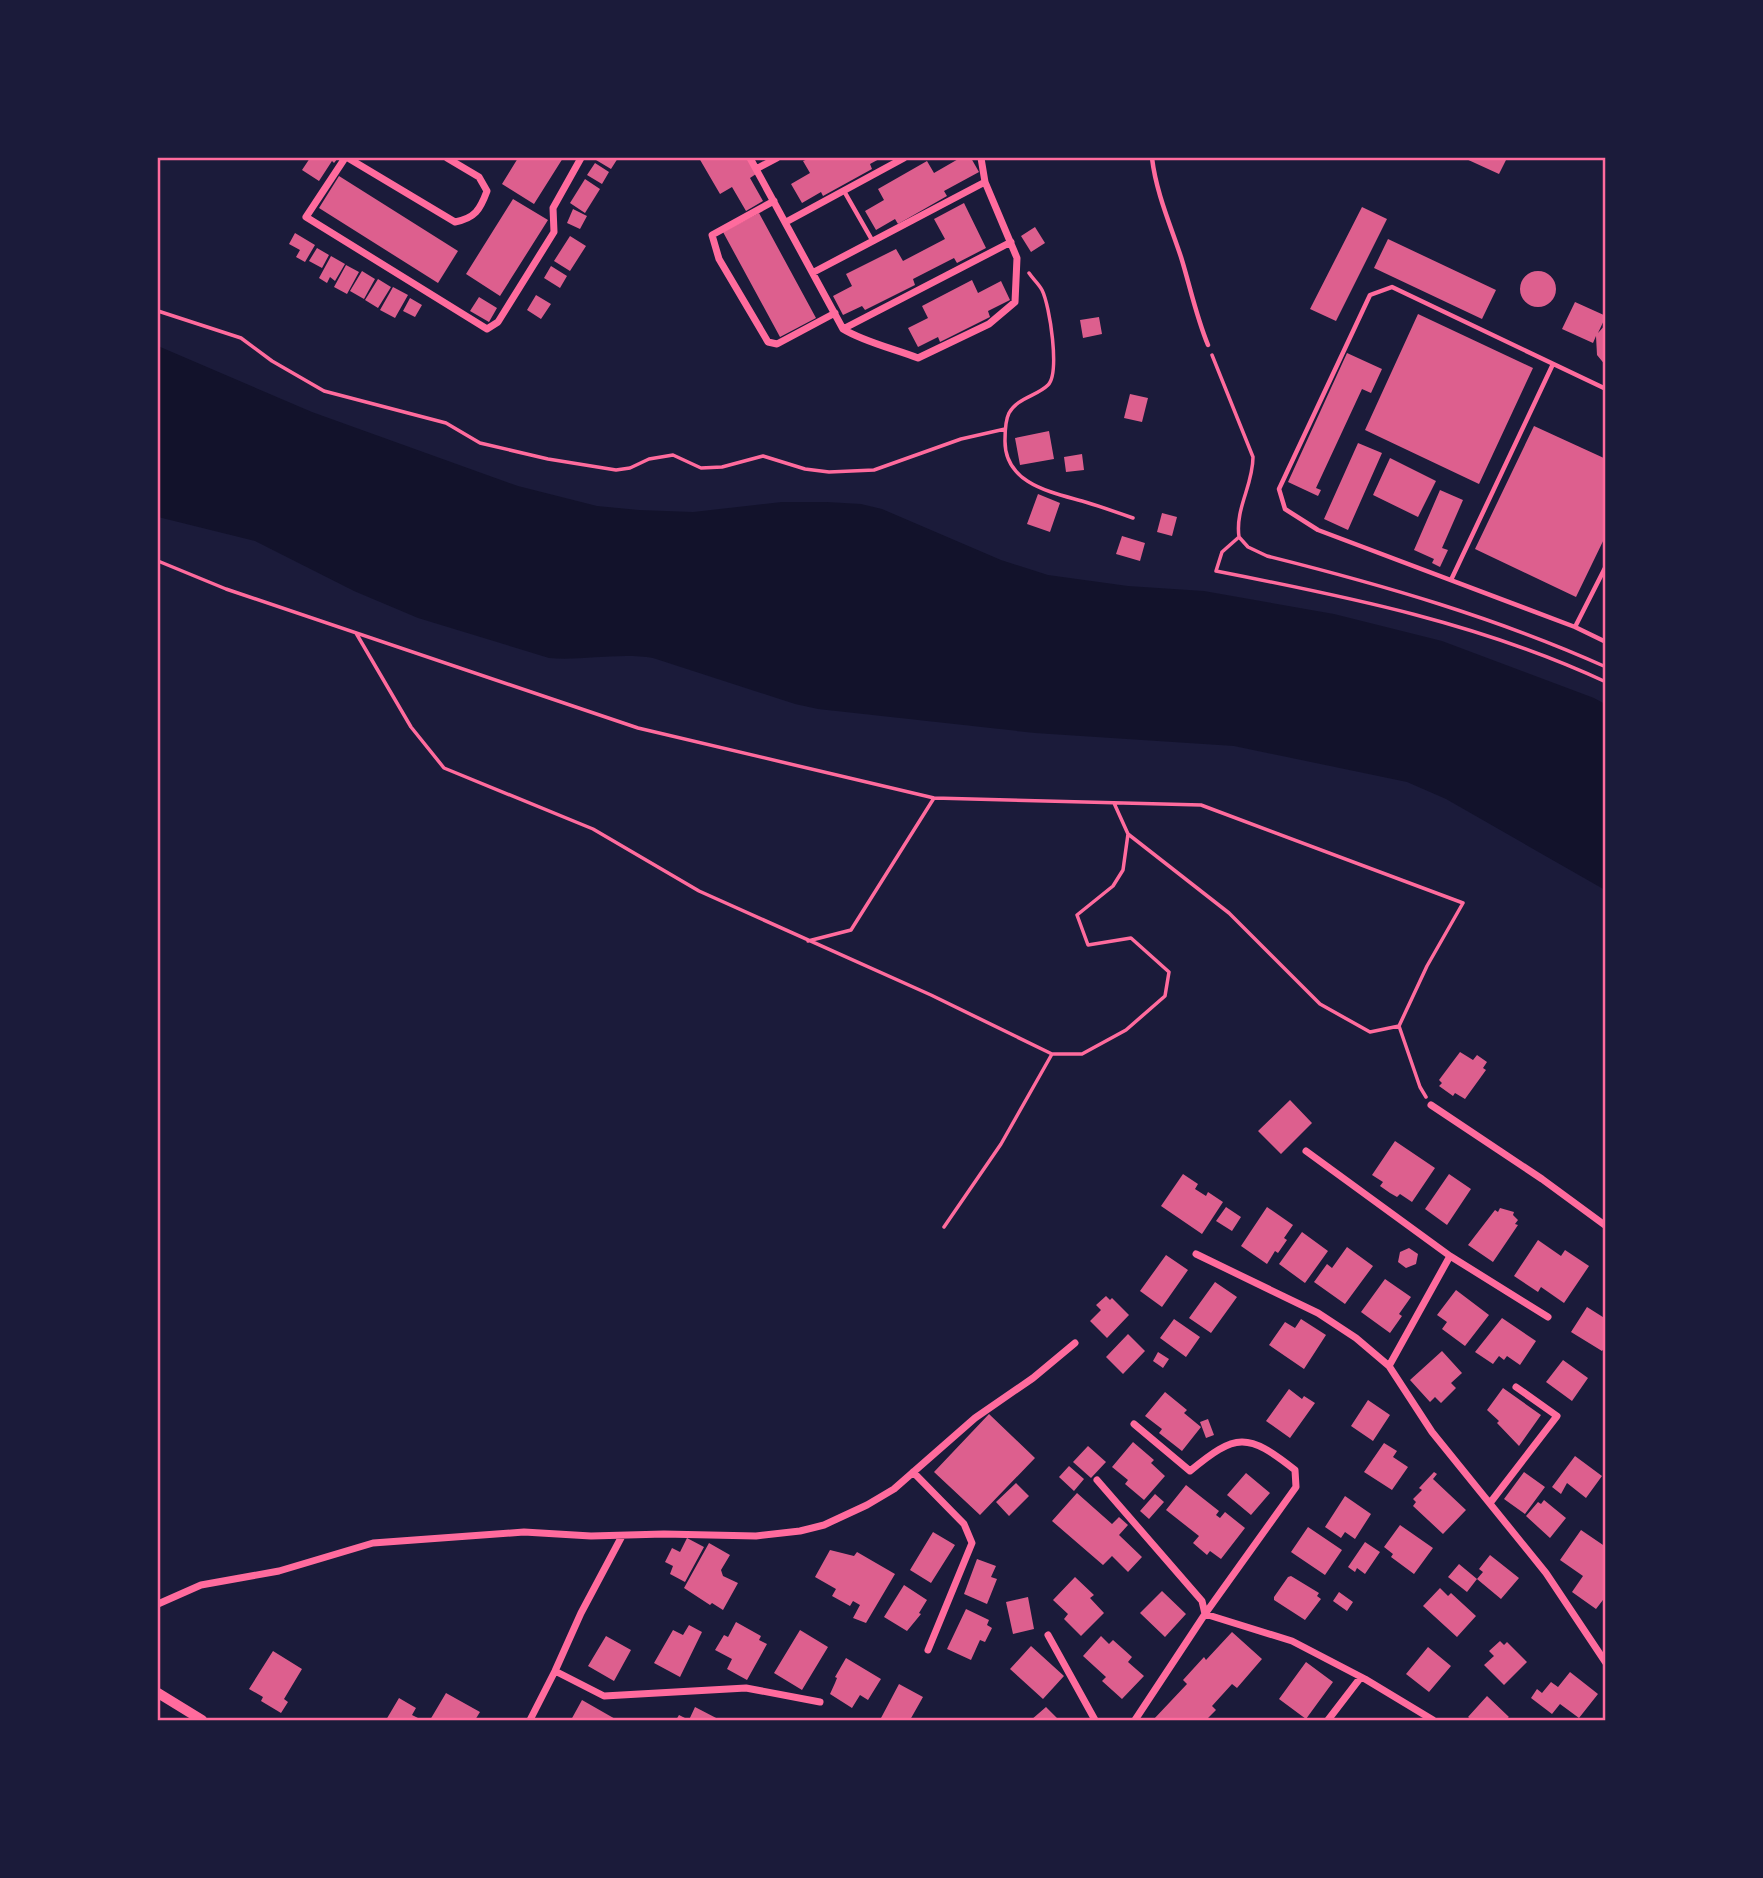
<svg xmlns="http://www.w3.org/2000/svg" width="1763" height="1878" viewBox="0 0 1763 1878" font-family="'Space Grotesk',sans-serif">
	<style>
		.water { fill: #12122b }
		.building { fill: #dd5f8e }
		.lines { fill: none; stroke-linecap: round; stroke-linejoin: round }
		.path { stroke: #ff6b9d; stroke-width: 3.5 }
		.service { stroke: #ff6b9d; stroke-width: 4.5 }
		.minor { stroke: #ff6b9d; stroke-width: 7 }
		.tertiary { stroke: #ff6b9d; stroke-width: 10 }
		.neatline { fill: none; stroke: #ff6b9d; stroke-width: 2.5 }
	</style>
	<rect width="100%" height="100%" fill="#1b1b3a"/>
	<path class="water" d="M158 346 312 412 518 486 597 506 639 510 693 512 782 502H827L861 504 882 509 1001 560 1048 575 1128 586 1204 591 1334 614 1442 641 1594 698 1605 704V890L1446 799 1407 782 1234 746 1035 733 818 709 795 704 653 658C619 652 583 661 549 658L418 618 354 591 255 541 158 517Z"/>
	<path class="building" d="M310 158H338L334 163 332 161 319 181 302 170Z
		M518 158H563L534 204 502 184Z
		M598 158H618L611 169 596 160Z
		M699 158H747L756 174 750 178 763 201 746 211 732 187 720 194Z
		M810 158H881L870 164 872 169 823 196 821 192 802 203 791 184 810 173 803 161Z
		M960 158H971L979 172 944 191 947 196 898 224 895 219 876 230 865 211 884 200 878 189 927 161 934 173Z
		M1464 158H1507L1499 174Z
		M595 163 609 172 602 184 587 175Z
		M339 176 458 251 438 283 319 208Z
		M585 179 600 189 585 213 570 203Z
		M513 199 548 220 500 296 466 274Z
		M964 203 986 248 957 263 954 258 913 279 915 285 865 310 862 306 843 315 833 296 852 286 846 274 896 249 903 261 945 239 934 219Z
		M1362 207 1387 219 1336 321 1310 309Z
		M573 209 587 216 580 229 567 223Z
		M759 213 816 318 780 337 723 232Z
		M1035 227 1045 243 1031 252 1021 236Z
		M295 233 315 245 305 262 296 257 300 250 289 244Z
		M570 236 586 246 570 271 554 261Z
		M1388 239 1496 290 1482 319 1374 268Z
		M317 248 329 255 322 268 309 261Z
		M331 256 345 264 335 281 330 277 327 283 319 278Z
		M346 265 359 272 347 294 334 287Z
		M551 266 567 276 560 288 544 278Z
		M1520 289a18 18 0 1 1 36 0a18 18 0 1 1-36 0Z
		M362 271 375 279 364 299 350 291Z
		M378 279 391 287 378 308 365 300Z
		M972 280 978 293 1001 281 1010 300 988 311 990 317 940 342 938 337 918 347 908 328 928 318 922 306Z
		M393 287 408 295 395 318 380 310Z
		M536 295 551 304 541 319 527 310Z
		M479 297 497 308 489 322 470 311Z
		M410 298 422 305 415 317 403 311Z
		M1575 302 1606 316 1598 333 1606 324V366L1597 355 1596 336 1593 343 1562 329Z
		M1418 314 1533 368 1479 484 1365 430Z
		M1099 317 1102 334 1083 338 1080 320Z
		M1347 353 1382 369 1371 393 1362 389 1316 488 1321 490 1318 496 1288 482Z
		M1130 394 1148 398 1142 422 1124 418Z
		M1534 426 1606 459V535L1576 597 1475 549Z
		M1049 431 1054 459 1020 465 1015 438Z
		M1358 443 1382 453 1348 530 1324 519Z
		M1082 454 1084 470 1066 472 1064 457Z
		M1390 458 1436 481 1418 517 1373 495Z
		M1440 490 1463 500 1442 548 1448 550 1440 567 1432 563 1434 559 1414 550Z
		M1038 494 1060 503 1050 532 1027 524Z
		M1162 513 1177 517 1172 536 1157 532Z
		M1122 536 1145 543 1140 561 1116 554Z
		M1460 1052 1473 1060 1477 1055 1487 1062 1483 1068 1486 1070 1465 1099 1455 1093 1453 1096 1439 1086 1442 1083 1439 1080Z
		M1290 1100 1312 1123 1281 1154 1258 1131Z
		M1395 1141 1435 1168 1412 1202 1400 1194 1397 1197 1390 1193 1380 1186 1383 1182 1372 1175Z
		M1183 1174 1198 1184 1195 1189 1206 1196 1208 1192 1223 1202 1202 1234 1161 1206Z
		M1449 1174 1471 1189 1447 1225 1425 1209Z
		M1226 1207 1241 1217 1232 1231 1216 1221Z
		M1267 1207 1293 1225 1284 1238 1287 1240 1278 1253 1275 1251 1267 1264 1241 1246Z
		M1500 1208 1514 1212 1513 1215 1518 1220 1515 1224 1518 1225 1493 1262 1468 1245 1495 1210 1498 1212Z
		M1302 1232 1328 1251 1305 1283 1279 1264Z
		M1538 1240 1561 1256 1565 1250 1589 1266 1564 1303 1541 1287 1538 1292 1514 1276Z
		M1347 1247 1373 1266 1345 1304 1314 1282 1327 1264 1332 1268Z
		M1409 1248 1418 1254 1416 1264 1406 1268 1398 1262 1400 1252Z
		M1166 1255 1188 1270 1162 1307 1140 1291Z
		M1385 1279 1411 1297 1399 1314 1402 1316 1390 1333 1361 1312Z
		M1215 1282 1237 1297 1211 1333 1189 1318Z
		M1456 1290 1489 1315 1465 1346 1442 1329 1447 1322 1437 1315Z
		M1106 1296 1110 1300 1112 1298 1129 1315 1107 1338 1090 1321 1101 1310 1096 1305Z
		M1587 1307 1606 1319V1346L1602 1351 1571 1332Z
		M1502 1318 1536 1341 1520 1365 1507 1356 1504 1360 1499 1356 1493 1364 1475 1352Z
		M1174 1319 1200 1337 1186 1357 1160 1338Z
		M1301 1319 1326 1335 1304 1369 1269 1345 1285 1322 1295 1328Z
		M1128 1334 1145 1351 1123 1374 1106 1357Z
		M1442 1351 1462 1373 1451 1383 1456 1388 1441 1403 1435 1397 1430 1402 1410 1380Z
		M1158 1352 1169 1359 1163 1368 1153 1361Z
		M1563 1360 1588 1378 1572 1401 1546 1382Z
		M1503 1388 1541 1415 1519 1446 1497 1423 1499 1421 1487 1410Z
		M1289 1389 1302 1399 1304 1396 1315 1403 1290 1438 1266 1421Z
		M1165 1392 1187 1410 1184 1413 1201 1427 1182 1451 1159 1433 1162 1429 1145 1416Z
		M1368 1400 1390 1415 1373 1441 1351 1426Z
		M989 1414 1035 1458 980 1515 934 1472Z
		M1208 1419 1214 1435 1206 1438 1200 1422Z
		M1133 1442 1154 1460 1151 1463 1165 1476 1144 1500 1125 1484 1128 1480 1112 1467Z
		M1384 1443 1397 1451 1393 1457 1408 1467 1392 1490 1364 1472Z
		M1088 1446 1106 1462 1091 1478 1073 1462Z
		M1575 1456 1602 1476 1586 1498 1567 1483 1561 1494 1552 1487Z
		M1069 1466 1084 1479 1074 1491 1059 1477Z
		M1434 1472 1437 1474 1433 1479 1466 1510 1443 1534 1413 1506 1416 1502 1413 1499 1422 1490 1419 1488Z
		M1524 1472 1545 1487 1525 1514 1504 1499Z
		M1246 1473 1270 1493 1251 1515 1227 1495Z
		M1016 1483 1029 1496 1009 1516 996 1502Z
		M1186 1485 1219 1511 1216 1515 1220 1518 1225 1512 1245 1528 1221 1559 1210 1551 1207 1555 1193 1543 1199 1536 1166 1510Z
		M1077 1493 1112 1524 1119 1517 1128 1525 1119 1535 1142 1557 1128 1572 1112 1556 1103 1565 1052 1521Z
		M1155 1494 1164 1502 1149 1519 1140 1511Z
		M1345 1496 1371 1514 1355 1539 1345 1532 1341 1538 1325 1527Z
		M1544 1500 1566 1518 1550 1538 1526 1516 1538 1502 1541 1504Z
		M1400 1525 1433 1548 1414 1574 1391 1557 1393 1554 1384 1547Z
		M1308 1527 1342 1550 1325 1575 1291 1552Z
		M1581 1530 1606 1547V1596L1596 1609 1572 1592 1583 1576 1560 1560Z
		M933 1532 955 1545 931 1583 910 1570Z
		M687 1538 704 1547 685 1582 670 1574 673 1566 665 1562 672 1548 680 1552Z
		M1365 1542 1380 1552 1365 1574 1357 1568 1355 1572 1348 1567Z
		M709 1543 730 1555 721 1570 723 1576 738 1583 723 1610 712 1603 710 1605 684 1588Z
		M830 1550 854 1556 857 1552 895 1574 866 1623 853 1618 860 1605 853 1601 850 1606 832 1596 836 1589 815 1577Z
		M1490 1555 1519 1578 1501 1599 1477 1579 1483 1572 1479 1569Z
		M977 1559 996 1566 991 1577 997 1579 987 1604 964 1594Z
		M1459 1564 1477 1579 1467 1592 1448 1577Z
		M1291 1576 1319 1593 1317 1596 1321 1599 1305 1620 1274 1600V1597L1288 1577Z
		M1075 1577 1094 1595 1090 1598 1104 1613 1081 1636 1064 1619 1068 1614 1053 1600Z
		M904 1585 927 1600 919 1613 921 1614 907 1631 884 1617Z
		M1440 1588 1448 1596 1451 1593 1476 1616 1457 1637 1423 1606Z
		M1162 1591 1186 1614 1165 1637 1140 1613Z
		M1339 1592 1353 1602 1347 1611 1333 1601Z
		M1028 1597 1034 1629 1013 1634 1006 1602Z
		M966 1609 989 1620 987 1625 992 1628 985 1642 980 1640 971 1660 947 1649Z
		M736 1622 761 1636 759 1640 767 1644 747 1680 727 1669 732 1659 715 1650 724 1635 728 1637Z
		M689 1625 702 1632 680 1677 654 1663 673 1630 683 1635Z
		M800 1630 828 1647 802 1690 774 1673Z
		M1232 1632 1262 1659 1237 1688 1232 1684 1212 1706 1216 1710 1206 1720H1153L1187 1684 1183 1680 1204 1657 1206 1660Z
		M606 1636 631 1650 614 1681 588 1666Z
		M1101 1636 1109 1644 1113 1640 1132 1657 1128 1662 1144 1676 1122 1699 1102 1681 1106 1677 1083 1656Z
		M1500 1641 1504 1645 1507 1642 1527 1662 1504 1685 1484 1665 1494 1656 1489 1651Z
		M1031 1646 1064 1676 1043 1699 1010 1669Z
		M1428 1647 1451 1666 1429 1692 1406 1674Z
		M273 1651 302 1669 284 1699 288 1702 281 1713 261 1701 263 1697 249 1689Z
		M846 1658 881 1679 868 1700 860 1695 852 1708 830 1694 835 1683 837 1678 835 1677Z
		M1306 1662 1333 1682 1306 1719 1279 1699Z
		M1570 1672 1598 1694 1579 1718 1560 1704 1552 1714 1531 1698 1537 1689 1542 1693 1551 1682 1558 1687Z
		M899 1684 923 1697 910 1720H885L881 1718Z
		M446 1693 480 1712 475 1720H430Z
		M1487 1696 1509 1717 1505 1720H1472L1468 1717Z
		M399 1698 416 1708 412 1715 418 1718 416 1720H386Z
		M582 1700 617 1720H571Z
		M695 1707 720 1720H676L679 1715 689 1720Z
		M1046 1707 1059 1720H1031Z"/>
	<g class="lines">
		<path class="path" d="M1029 273C1033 279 1039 284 1042 290 1050 306 1060 373 1048 385 1037 396 1017 398 1009 413 1005 421 1005 432 1005 440 1004 483 1050 492 1082 501 1099 506 1116 512 1133 518
			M158 311 241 338 272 361 324 391 446 423 480 443 548 459 616 470 630 468 649 459 673 455 701 468 722 467 763 456 805 469 829 472 874 470 961 439 1005 429
			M1212 355 1253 457C1253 486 1235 508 1239 537L1222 552 1216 571C1349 597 1482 624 1606 682
			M1239 537 1248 547 1267 556C1383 585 1497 618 1606 667
			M158 561 226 589 638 728 934 798 1201 805 1463 903 1427 966 1399 1026 1420 1087 1426 1097
			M356 633 411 727 444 768 593 829 699 891 931 995 1052 1054
			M1128 834 1229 913 1320 1004 1370 1032 1399 1026
			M808 941 851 930 934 798
			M944 1227 1001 1144 1052 1054H1082L1126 1030 1165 996 1169 972 1131 938 1088 945 1077 915 1113 886 1123 870 1128 834 1114 803"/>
		<path class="service" d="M1152 158C1156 192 1170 224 1181 257 1190 286 1196 316 1208 345
			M844 191 872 240
			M1606 389 1392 287 1370 295 1279 489 1285 509 1318 530 1575 627 1606 642
			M1451 580 1553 364
			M1575 627 1606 566"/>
		<path class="minor" d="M345 158 306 217 487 329 498 322 554 232 553 208 581 158
			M348 158 455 222C475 218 480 210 487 191L479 177 447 158
			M750 158 843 329C864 342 895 349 918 358L989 324 1015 302 1017 258 985 182 981 158
			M756 169 777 158
			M774 201 712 235 719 259 768 342 777 344 835 313
			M786 222 904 158
			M814 272 985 182
			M843 329 1011 242
			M1431 1105 1542 1179 1606 1226
			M1306 1151 1450 1256 1548 1317
			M1196 1254 1318 1313 1356 1338 1389 1366 1432 1432 1546 1573 1606 1663
			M1389 1366 1450 1256
			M1134 1424 1190 1471C1236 1433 1247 1432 1295 1470L1296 1487 1205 1614 1135 1720
			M913 1472 964 1524 972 1543 928 1650
			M1097 1480 1202 1601 1205 1614 1292 1641 1365 1679 1433 1720
			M1490 1503 1557 1416 1516 1387
			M158 1604 201 1585 279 1571 373 1543 524 1532 591 1536 664 1534 756 1536 800 1531 824 1525 867 1505 894 1489 975 1418 1033 1378 1075 1343
			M1048 1635 1095 1720
			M555 1671 604 1696 746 1688 820 1702
			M530 1720 555 1671 581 1613 622 1536
			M1328 1720 1361 1677"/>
		<path class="tertiary" d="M158 1693 202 1720"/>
	</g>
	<rect width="1763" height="1878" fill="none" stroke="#1b1b3a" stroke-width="318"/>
	<rect x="159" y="159" width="1445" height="1560" class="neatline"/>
</svg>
